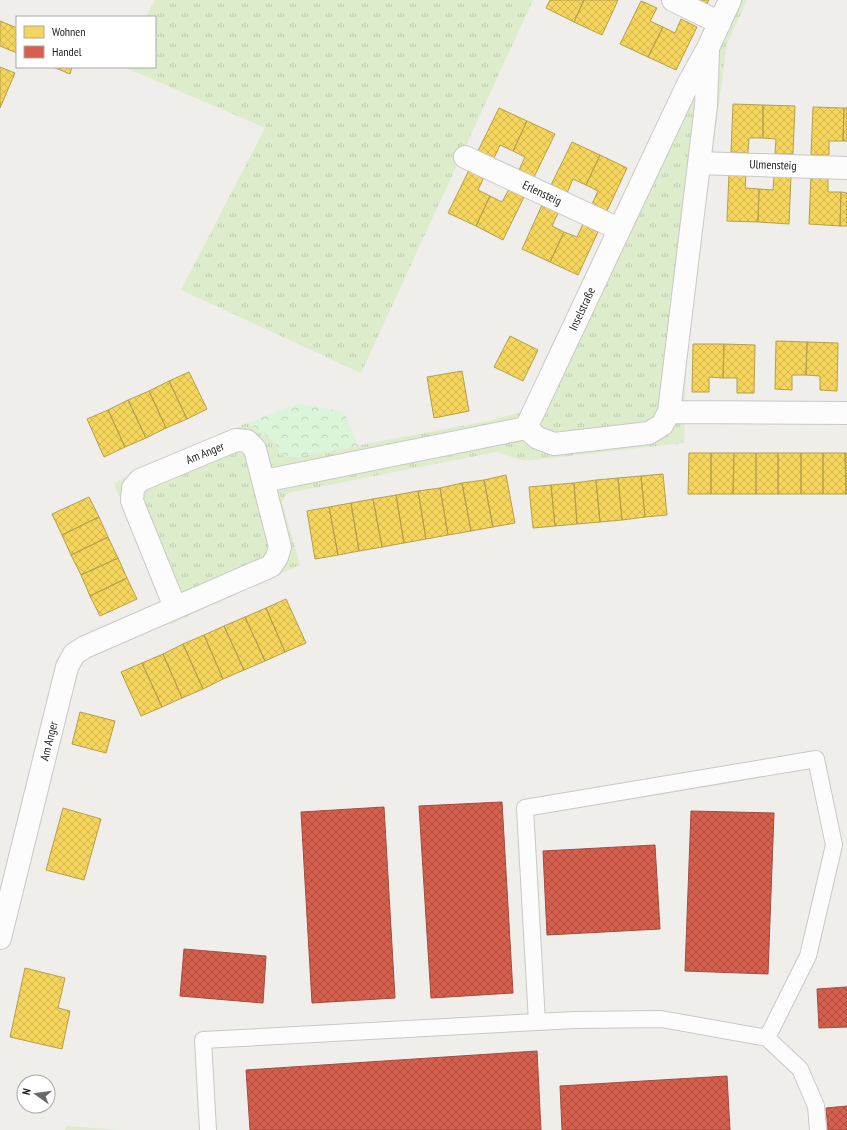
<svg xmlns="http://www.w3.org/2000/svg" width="847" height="1130" viewBox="0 0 847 1130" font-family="'PT Sans Narrow',sans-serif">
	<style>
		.grass { fill: url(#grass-tufts) }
		.park { fill: url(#park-crowns) }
		.homes { fill: url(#homes-cross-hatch); stroke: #b69f4b }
		.shops { fill: url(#shops-cross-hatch); stroke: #a04d40 }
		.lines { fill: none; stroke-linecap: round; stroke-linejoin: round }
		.lane-casing { stroke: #c9c8c7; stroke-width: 18 }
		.street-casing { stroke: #c9c8c7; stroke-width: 24 }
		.lane { stroke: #fdfcfc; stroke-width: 16 }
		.street { stroke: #fdfcfc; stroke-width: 22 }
		.labels { text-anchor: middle; stroke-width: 4; stroke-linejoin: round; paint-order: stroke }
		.street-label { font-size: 12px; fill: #222; stroke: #fff }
	</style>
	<defs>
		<pattern id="grass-tufts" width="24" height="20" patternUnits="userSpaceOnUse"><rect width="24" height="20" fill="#ddeccb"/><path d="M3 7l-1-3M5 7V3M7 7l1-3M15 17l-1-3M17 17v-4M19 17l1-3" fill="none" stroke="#bdcaae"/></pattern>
		<pattern id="park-crowns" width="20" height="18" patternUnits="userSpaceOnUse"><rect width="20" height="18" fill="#daf5da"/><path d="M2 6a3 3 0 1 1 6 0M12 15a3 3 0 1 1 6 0" fill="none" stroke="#bbd2bb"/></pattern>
		<pattern id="homes-cross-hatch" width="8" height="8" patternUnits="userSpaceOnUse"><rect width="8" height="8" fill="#f6d55c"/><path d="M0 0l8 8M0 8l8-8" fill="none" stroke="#d3b750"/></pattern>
		<pattern id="shops-cross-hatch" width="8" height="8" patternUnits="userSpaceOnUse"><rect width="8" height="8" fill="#d6604d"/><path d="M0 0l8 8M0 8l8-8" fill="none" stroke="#ad4f40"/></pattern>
	</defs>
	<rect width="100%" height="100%" fill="#f0eeeb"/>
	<path class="grass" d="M155 0H533L361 373 181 290 265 128 124 67H155V17H146Z
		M719 0H747L727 44 687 341 684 443 524 461 496 452 288 493 282 502 300 565 171 624 114 483 247 423 274 441 281 456 297 457 488 421 524 411Z
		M66 1126 122 1130H65Z"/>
	<path class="park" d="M299 403 344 412 358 446 297 457 281 456 274 441 247 423Z"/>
	<path class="homes" d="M550 0H584L574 22 546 8Z
		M584 0H618L602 35 574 22Z
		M691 0H709L705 7Z
		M641 1 657 8 650 21 663 27 648 57 620 44Z
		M681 19 697 27 676 70 648 57 663 27 675 33Z
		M0 21 17 28V53L0 46Z
		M0 67 15 73 0 108Z
		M53 67H72L70 74Z
		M733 104 763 105V138H749L748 153 731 152Z
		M763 105 795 106 793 154H775L776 139 763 138Z
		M813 107 844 108 843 141H829V155H811Z
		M499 108 527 121 513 151 500 145 494 158 478 151Z
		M844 108H847V141H843Z
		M527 121 555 134 534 177 519 170 525 157 513 151Z
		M572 142 600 155 586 185 573 179 567 193 551 185Z
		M600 155 627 168 607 211 592 204 598 191 586 185Z
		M469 170 484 177 478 190 490 196 476 226 448 213Z
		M729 173 746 174 745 188 759 189 758 222 727 221Z
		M774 175 791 176 789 224 758 222 759 189 773 190Z
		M811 176 828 177V192H841L840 226 809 224Z
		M509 189 524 197 503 240 476 226 490 196 502 202Z
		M841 192 847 193V226H840Z
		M542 205 558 213 552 226 564 232 550 262 522 249Z
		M583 224 598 232 578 275 550 262 564 232 577 237Z
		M510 336 538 350 523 381 494 367Z
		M776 341 807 342 806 375H792V390L775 389Z
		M807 342 838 343 837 391 820 390V376L806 375Z
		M693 344H724L723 378 709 377V392H692Z
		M724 344 755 345 754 393H737V378H723Z
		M462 371 469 411 434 418 427 377Z
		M189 372 207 409 187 419 169 381Z
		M169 381 187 419 166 428 149 391Z
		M149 391 166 428 146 438 128 400Z
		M128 400 146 438 125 447 108 410Z
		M108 410 125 447 104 457 87 419Z
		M689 453H711V494H688Z
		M711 453H734L733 494H711Z
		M734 453H756V494H733Z
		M756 453H778V494H756Z
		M778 453H801V494H778Z
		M801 453H823V494H801Z
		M823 453H845L846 494H823Z
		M845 453H847V494H846Z
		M663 474 667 515 645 517 641 476Z
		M506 475 515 523 493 527 484 480Z
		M641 476 645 517 622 520 618 478Z
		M618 478 622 520 600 522 596 480Z
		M484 480 493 527 471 531 462 483Z
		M596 480 600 522 577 524 574 483Z
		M462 483 471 531 448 535 440 488Z
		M574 483 577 524 555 526 551 485Z
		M551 485 555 526 533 528 529 487Z
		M440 488 448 535 426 539 418 491Z
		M418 491 426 539 404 543 396 495Z
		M396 495 404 543 382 547 373 499Z
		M89 497 99 517 62 535 52 514Z
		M373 499 382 547 359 551 351 503Z
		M351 503 359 551 338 555 329 507Z
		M329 507 338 555 315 559 307 511Z
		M99 517 108 537 71 555 62 535Z
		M108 537 118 558 81 575 71 555Z
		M118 558 127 578 90 596 81 575Z
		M127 578 137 599 100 616 90 596Z
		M286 599 306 643 285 652 266 608Z
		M266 608 285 652 265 661 245 617Z
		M245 617 265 661 244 670 224 626Z
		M224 626 244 670 223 679 204 635Z
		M204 635 223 679 203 689 183 644Z
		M183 644 203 689 182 698 163 654Z
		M163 654 182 698 162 707 142 663Z
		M142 663 162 707 141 716 121 672Z
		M80 712 115 721 106 753 72 744Z
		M63 808 101 819 84 880 46 870Z
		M25 968 65 978 58 1008 70 1011 62 1049 10 1037Z"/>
	<path class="shops" d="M502 802 513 993 431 998 419 806Z
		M384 807 395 998 312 1003 301 812Z
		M691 811 774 813 768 974 685 971Z
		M655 845 660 929 547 935 543 851Z
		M184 949 266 956 263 1003 180 996Z
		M847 987V1027L819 1028 817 989Z
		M537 1051 541 1130H250L246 1070Z
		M727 1076 730 1130H562L560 1086Z
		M847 1106V1130H828L826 1108Z"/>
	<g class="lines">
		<defs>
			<path id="lane" d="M537 1022 525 808 816 759 834 845 808 956 767 1038
				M208 1130 203 1040 575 1020 661 1019 767 1038 800 1069 816 1106 818 1130"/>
			<path id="street" d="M673 0 720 23
				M465 157 619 229
				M699 163 847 168
				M669 412 706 106 708 51
				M526 428 688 84 708 48 730 0
				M526 428 538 438 554 444 649 433 662 425 669 412 847 413
				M264 481 526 428
				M0 938 67 667 74 654 85 647 271 566 277 557 280 547 255 449 247 441 236 440 140 480 133 488 132 501 175 607"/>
		</defs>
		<use href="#lane" class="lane-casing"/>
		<use href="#street" class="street-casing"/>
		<use href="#lane" class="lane"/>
		<use href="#street" class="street"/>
	</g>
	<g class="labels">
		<g class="street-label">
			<text transform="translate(773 165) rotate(2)" y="4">Ulmensteig</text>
			<text transform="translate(542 193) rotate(25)" y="4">Erlensteig</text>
			<text transform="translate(582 309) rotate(-65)" y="4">Inselstraße</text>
			<text transform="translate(205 453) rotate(-22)" y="4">Am Anger</text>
			<text transform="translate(49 741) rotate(-76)" y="4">Am Anger</text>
		</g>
	</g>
	<rect x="16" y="16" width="140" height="52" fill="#ffffff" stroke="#a7a7a7"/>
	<rect x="24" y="26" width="20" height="12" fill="#f6d55c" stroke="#a7a7a7"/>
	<text x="52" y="36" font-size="12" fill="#222222">Wohnen</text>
	<rect x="24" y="46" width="20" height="12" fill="#d6604d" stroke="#a7a7a7"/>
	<text x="52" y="56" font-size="12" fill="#222222">Handel</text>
	<g transform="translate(36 1094) rotate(284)"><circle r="19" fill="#ffffff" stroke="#a7a7a7"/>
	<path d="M0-3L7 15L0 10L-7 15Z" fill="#6a6968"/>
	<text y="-6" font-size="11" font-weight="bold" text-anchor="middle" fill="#222222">N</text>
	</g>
</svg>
